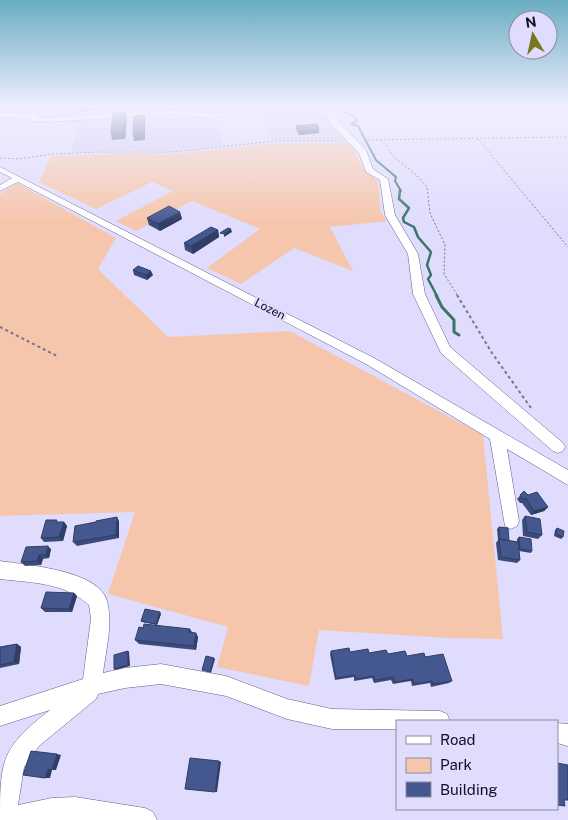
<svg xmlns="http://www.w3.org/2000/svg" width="568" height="820" viewBox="0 0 568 820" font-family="'Public Sans',sans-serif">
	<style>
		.built { fill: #d1cdf2 }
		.green { fill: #f6c6ac }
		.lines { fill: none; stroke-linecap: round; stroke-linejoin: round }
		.stream-far2 { stroke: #3a7668; stroke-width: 2 }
		.stream-far1 { stroke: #3a7668; stroke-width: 2.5 }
		.stream { stroke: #3a7668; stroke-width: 3 }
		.minor-casing { stroke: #615b8b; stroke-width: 1 }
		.path-far1 { stroke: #77748d; stroke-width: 1; stroke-dasharray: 2 2; stroke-linecap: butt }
		.path { stroke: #77748d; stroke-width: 2; stroke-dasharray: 3 3; stroke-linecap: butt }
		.minor { fill: #fff; fill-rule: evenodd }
		.wall { fill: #3b4b7b }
		.shaded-wall { fill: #303d64 }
		.building { fill: #45578f; stroke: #303d64 }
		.labels { text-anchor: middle; stroke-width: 5; stroke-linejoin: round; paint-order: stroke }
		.street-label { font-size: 12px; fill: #120f21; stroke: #dfdcfd }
	</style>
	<rect width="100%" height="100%" fill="#dfdcfd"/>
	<path class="built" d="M0 108H321L349 140H271L259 112 215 116 224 145 163 151 131 150 72 152 76 123 64 124V121L3 126 5 117H0Z"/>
	<path class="green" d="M274 143H351L363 169 378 181 380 210 387 221 330 227 353 271 294 248 241 284 207 268 260 229 192 201 136 231 116 221 173 191 152 182 96 209 39 182 51 156 130 153 170 154Z
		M17 183 116 238 98 269 168 337 290 331 483 435 503 639 448 638 319 630 309 686 217 667 228 627 108 594 135 512 0 516V194Z"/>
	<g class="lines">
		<path class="stream-far2" d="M343 111 355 117 357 121 351 124 358 126 376 160 396 177 395 181 401 191"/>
		<path class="stream-far1" d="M400 190 399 199 409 208 403 218 404 222 414 227 418 237 431 252 427 265 431 275 428 279 437 296"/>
		<path class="stream" d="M436 295 442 307 454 320V332L459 335"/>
		<defs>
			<path id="minor" d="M31 108H37V117L47 118 174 110 209 114 264 108H289L209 118 174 114 47 122 33 121 30 118 0 117V113L30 114Z
				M321 108H328L339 122 366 150 373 169 388 179 395 215 418 254 425 294 450 347 563 443 565 447 563 451 558 453 553 451 441 353 413 294 408 254 385 215 380 180 366 172 359 153 333 126Z
				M0 167 374 358 568 470V485L507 449 519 521 517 526 511 529 505 526 490 439 366 364 18 182 0 191V185L12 178 0 172Z
				M0 561C26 565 99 570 107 601 113 623 106 650 103 673L125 668 161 664 226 676 287 699 332 709 440 711 447 714 450 721H397V729H332L287 719 226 696 161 684 125 688 98 694 96 699 39 746 24 767 18 805 52 798 75 797 145 808 153 812 157 820H0C0 760 1 748 50 710L0 726V706L83 679 91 619 89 605C63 582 33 583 0 579Z
				M557 723 568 724V746L557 743Z"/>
		</defs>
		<use href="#minor" class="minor-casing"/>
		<path class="path-far1" d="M381 139 395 158 414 173 427 187 430 213 445 245 444 274 458 296
			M478 139 568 247
			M364 140 568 137
			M0 158 19 159 52 154 98 152H171L275 141H341"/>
		<path class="path" d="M457 295 492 353 531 408
			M0 327 57 356"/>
		<use href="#minor" class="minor"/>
	</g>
	<path class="wall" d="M169 108H179V110H170Z
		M125 112 127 118 125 139 112 140 111 133Z
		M144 115 145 121V140L134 141 133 135Z
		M296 126 319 133 299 135 296 130Z
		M180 212 182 219 160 231 149 225 147 218Z
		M218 230 219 237 193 254 185 250 184 243Z
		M133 270 153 275 147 280 134 275Z
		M524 491 528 495 548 507 544 511 531 515 522 503H520L517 499Z
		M525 516 542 535 538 539 523 536 522 520Z
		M119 521V538L77 546 73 542Z
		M58 522H64L67 526 63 541 44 542 41 538Z
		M499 527 509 541 517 542V539L519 537 532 551 531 553 519 551 520 560 517 563 498 560 496 543 498 540 497 529Z
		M557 528 563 537 561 539 554 536 555 530Z
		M51 549 49 558 43 559 41 565 25 566 21 562Z
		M74 593 77 596 72 612H45L41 608Z
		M161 614 157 625 142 622 141 621Z
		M190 629 192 632 198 637 196 650 139 644 135 640Z
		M17 644 21 647 19 664 0 668V647Z
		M331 651 369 653 407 656 425 657 452 681 449 683 431 687 430 683 412 686 411 681 393 684 391 680 374 683 372 678 354 681V677L335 680 330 654Z"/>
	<path class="shaded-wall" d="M0 108H14L0 110Z
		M80 108H100L101 109 81 112Z
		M125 112 127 118 125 139 123 132Z
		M144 115 145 121V140L144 134Z
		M319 129V133L299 135V130Z
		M180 212 182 219 160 231 158 224Z
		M231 229 232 232 224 237V234Z
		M218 230 219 237 193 254 191 246Z
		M151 271 153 275 147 280 146 275Z
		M548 507 544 511 531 515 534 511Z
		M117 517 119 521V538L116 535Z
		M64 522 67 526 63 541 59 537Z
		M48 546 51 549 49 558 46 555Z
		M39 555 43 559 41 565 37 561Z
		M74 593 77 596 72 612 69 609Z
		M160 612 161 614 157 625 156 624Z
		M196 633 198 637 196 650 194 646Z
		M17 644 21 647 19 664 14 662Z
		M128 651 129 652 130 666 115 670 114 669Z
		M214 658 215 659 211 673 210 672Z
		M57 754 61 755 56 770H52Z
		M219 761 221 762 217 792H215Z
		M48 769 52 770 50 778H45Z"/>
	<path class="building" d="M113 112H125L123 132 111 133Z
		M144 115V134L133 135 134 116Z
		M317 124 319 129 299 130 296 126Z
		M169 206 180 212 158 224 147 218Z
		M211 227 218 230 191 246 184 243Z
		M228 228 231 229 224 234 220 233Z
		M138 266 151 271 146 275 133 270Z
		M524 491 528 495 537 492 548 507 534 511 526 498 523 499 520 495Z
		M525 516 540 519 542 535 527 532Z
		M117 517 116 535 73 542 75 526 96 522V521Z
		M46 520H57L56 522H64L59 537 41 538Z
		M499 527 508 528 509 541 500 539Z
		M557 528 564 531 563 537 556 534Z
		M519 537 531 539 532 551 520 549Z
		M499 539 518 542 520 560 501 557Z
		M48 546 46 555H39L37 561 21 562 26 547Z
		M46 592 74 593 69 609 41 608Z
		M145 609 160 612 156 624 141 621Z
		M144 624 190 629 189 632 196 633 194 646 135 640 139 627 143 628Z
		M17 644 14 662 0 665V647Z
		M349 648 350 652 368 649 369 653 386 650 388 654 405 651 407 656 424 653 425 657 443 654 452 681 433 684 432 681 414 684 413 679 395 682 393 677 375 680 374 676 356 679 355 675 336 678 331 651Z
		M128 651V665L114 669V655Z
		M206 656 214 658 210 672 202 670Z
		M31 751 57 754 52 770 48 769 45 778 23 775Z
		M190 758 219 761 215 792 185 789Z
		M557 763 568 765V800H564L565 806 557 805Z"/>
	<linearGradient id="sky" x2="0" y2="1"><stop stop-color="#69adc1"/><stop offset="0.48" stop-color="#f1effe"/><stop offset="1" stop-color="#f1effe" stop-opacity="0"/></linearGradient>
	<rect width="568" height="223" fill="url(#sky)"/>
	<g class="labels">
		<g class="street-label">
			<text transform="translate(270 309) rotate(27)" y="4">Lozen</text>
		</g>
	</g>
	<rect x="396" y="720" width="162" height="90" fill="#dfdcfd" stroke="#8d8aa5"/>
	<rect x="406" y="736" width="25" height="8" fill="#ffffff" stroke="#8d8aa5"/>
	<text x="440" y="745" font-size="15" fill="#120f21">Road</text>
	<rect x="406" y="758" width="25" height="15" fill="#f6c6ac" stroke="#8d8aa5"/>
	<text x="440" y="770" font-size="15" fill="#120f21">Park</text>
	<rect x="406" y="782" width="25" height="15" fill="#45578f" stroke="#8d8aa5"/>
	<text x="440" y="795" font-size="15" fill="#120f21">Building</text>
	<g transform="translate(533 35) rotate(351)"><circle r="24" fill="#dfdcfd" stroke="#8d8aa5"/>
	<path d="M0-4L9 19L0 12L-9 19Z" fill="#77771e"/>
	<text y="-8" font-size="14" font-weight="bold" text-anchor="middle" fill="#120f21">N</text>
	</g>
</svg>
